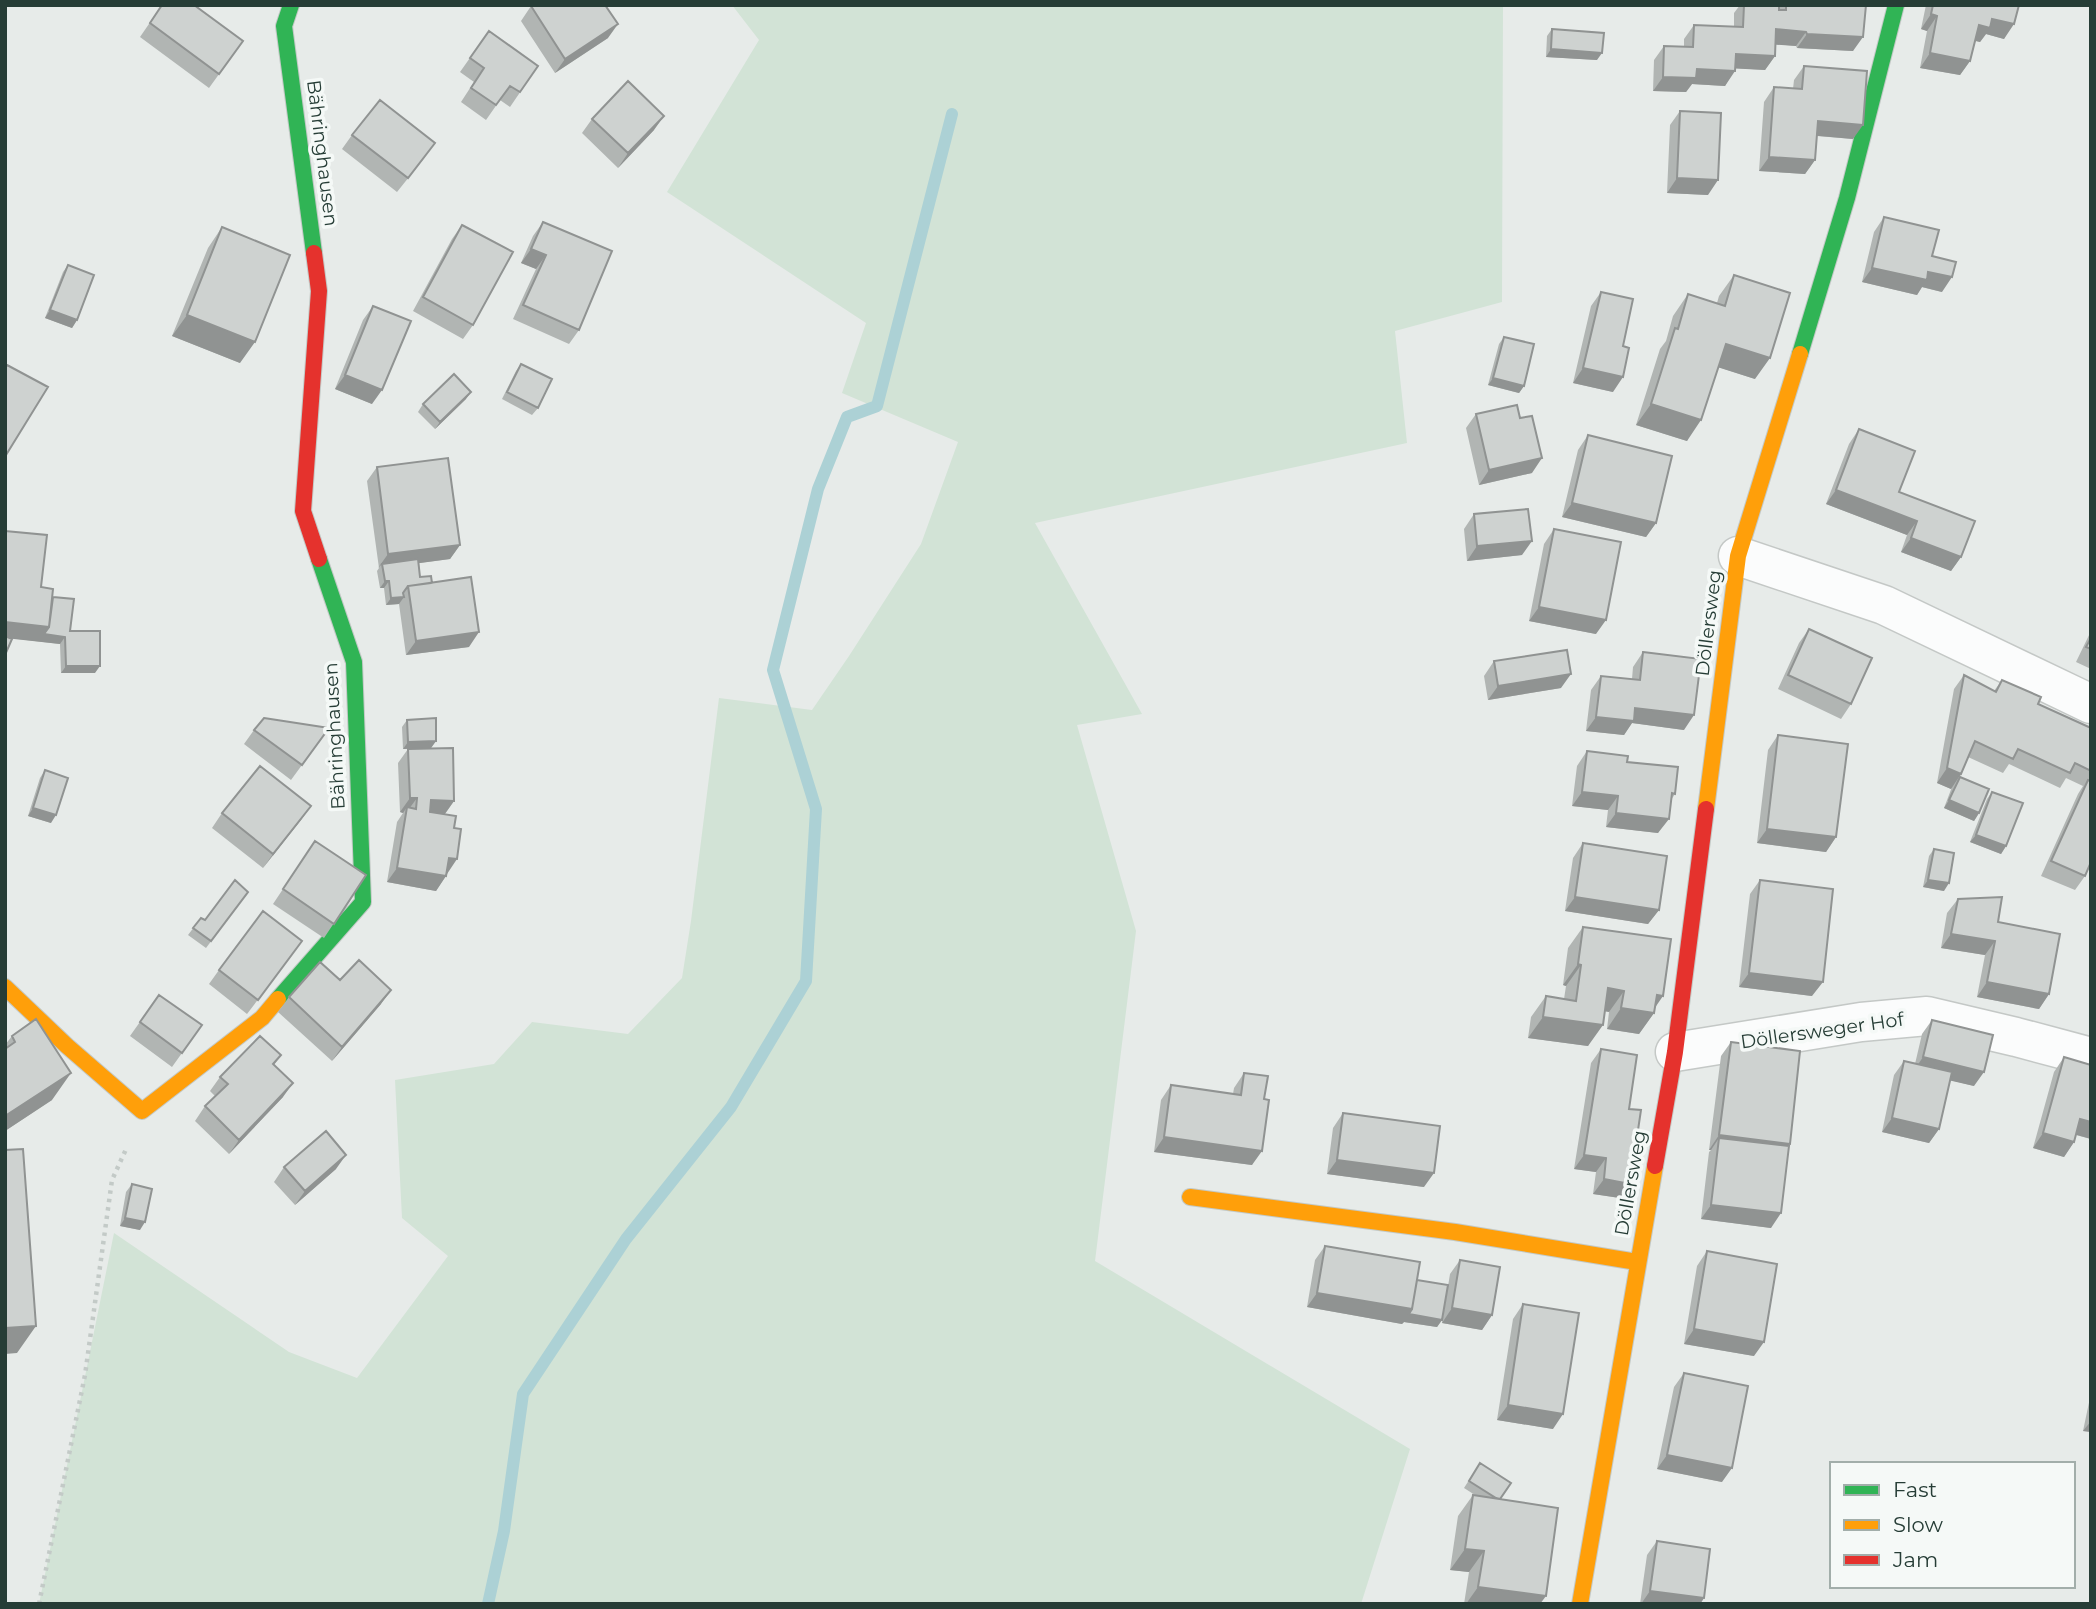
<svg xmlns="http://www.w3.org/2000/svg" width="2096" height="1609" viewBox="0 0 2096 1609" font-family="Montserrat,sans-serif">
	<style>
		.green { fill: #d2e3d6 }
		.lines { fill: none; stroke-linecap: round; stroke-linejoin: round }
		.stream { stroke: #acd1d5; stroke-width: 12 }
		.street-casing { stroke: #c4c8c6; stroke-width: 41 }
		.fast-casing { stroke: #c3c9c6; stroke-width: 18 }
		.slow-casing { stroke: #c3c9c6; stroke-width: 18 }
		.jam-casing { stroke: #c3c9c6; stroke-width: 18 }
		.path { stroke: #c3cac7; stroke-width: 4.5; stroke-dasharray: 3.5 5; stroke-linecap: butt }
		.street { stroke: #fbfcfc; stroke-width: 38 }
		.fast { stroke: #30b455; stroke-width: 16 }
		.slow { stroke: #ff9f0a; stroke-width: 16 }
		.jam { stroke: #e5322d; stroke-width: 16 }
		.wall { fill: #b1b5b3 }
		.shaded-wall { fill: #909392 }
		.building { fill: #ced2d0; stroke: #909392; stroke-width: 2 }
		.labels { text-anchor: middle; stroke-width: 7; stroke-linejoin: round; paint-order: stroke }
		.street-label { font-size: 19px; fill: #263d36; stroke: #f5f9f7 }
	</style>
	<rect width="100%" height="100%" fill="#e7ebe9"/>
	<path class="green" d="M732 5H1503L1502 302 1395 331 1407 443 1035 523 1142 714 1077 725 1136 931 1095 1261 1410 1449 1361 1604H39L114 1233 289 1352 357 1378 448 1256 402 1218 395 1080 494 1064 532 1022 628 1034 682 978 691 921 719 698 812 710 849 656 921 544 958 442 842 393 866 323 667 192 759 40Z"/>
	<g class="lines">
		<path class="stream" d="M488 1604 504 1531 523 1394 626 1239 731 1107 806 981 816 809 773 670 818 489 847 417 877 406 952 114"/>
		<defs>
			<path id="street" d="M1738 556 1884 605 2091 704
				M1675 1052 1861 1022 1927 1016 2016 1037 2091 1057"/>
			<path id="fast" d="M291 5 284 26 314 253
				M1800 354 1847 198 1896 5
				M278 999 363 902 354 662 319 559"/>
			<path id="slow" d="M1706 809 1738 556 1800 354
				M5 987 67 1046 142 1111 262 1018 278 999
				M1190 1197 1455 1232 1637 1262
				M1580 1604 1655 1166"/>
			<path id="jam" d="M314 253 319 291 303 511 319 559
				M1655 1166 1675 1052 1706 809"/>
		</defs>
		<use href="#street" class="street-casing"/>
		<use href="#fast" class="fast-casing"/>
		<use href="#slow" class="slow-casing"/>
		<use href="#jam" class="jam-casing"/>
		<path class="path" d="M39 1604 85 1375 112 1180 127 1147"/>
		<use href="#street" class="street"/>
		<use href="#fast" class="fast"/>
		<use href="#slow" class="slow"/>
		<use href="#jam" class="jam"/>
	</g>
	<path class="wall" d="M162 5 243 41 209 88 140 37Z
		M1740 5H1779V9L1781 5H1866L1853 51 1797 48 1796 46 1775 44V56L1765 70 1735 68 1725 86 1692 84 1686 92 1653 91 1654 60 1664 46 1684 47V39L1694 25 1734 27V13Z
		M1926 5H2019L2004 39 1986 34 1980 42 1975 41 1970 61 1960 75 1920 68 1927 31 1921 29Z
		M531 6 608 38 555 73 521 21Z
		M1552 29 1597 60 1546 57 1547 36Z
		M489 31 538 66 510 107 500 100 486 120 461 102 474 82 460 72Z
		M1804 66 1853 139 1817 136 1815 160 1805 174 1759 171 1764 102 1774 87 1793 89 1794 80Z
		M1680 111 1708 195 1667 193 1670 125Z
		M592 119 654 130 618 168 582 133Z
		M352 135 425 157 397 192 342 149Z
		M1884 217 1932 256 1942 292 1922 287 1917 295 1862 282 1874 232Z
		M543 222 579 330 569 344 513 319 536 269 521 263 533 236Z
		M462 225 473 325 463 339 413 311 452 239Z
		M222 227 240 363 172 336 208 248Z
		M68 265 77 320 72 328 45 318 63 272Z
		M1734 275 1755 379 1718 367 1687 441 1636 425 1660 349 1666 341 1673 316 1688 294 1717 303 1719 296Z
		M1601 292 1613 392 1573 383 1591 306Z
		M373 306 372 404 335 389 363 320Z
		M1504 337 1524 386 1519 393 1488 385 1499 344Z
		M521 364 538 408 532 415 502 399 516 371Z
		M466 399 435 429 418 412 423 404Z
		M1476 414 1532 473 1479 485 1466 428Z
		M1859 429 1899 492 1961 557 1951 571 1901 552 1907 535 1826 504 1849 444Z
		M1588 435 1656 523 1646 537 1562 517 1578 450Z
		M377 467 460 545 450 559 419 563 420 577 432 583 469 647 406 655 399 604 386 605 384 588H380L377 571 379 568 367 481Z
		M1474 514 1522 555 1467 561 1464 529Z
		M1554 529 1596 634 1529 621 1544 544Z
		M5 531 41 587 53 597 70 631 95 673H61L60 644 9 638 5 655Z
		M1809 629 1851 704 1841 719 1778 689 1799 643Z
		M2091 631V669L2076 662Z
		M1643 652 1684 730 1632 723 1624 735 1586 731 1591 690 1601 676 1632 679 1633 667Z
		M1494 661 1561 688 1488 700 1484 676Z
		M1964 675 1994 691 2002 680 2038 704 2091 728V862L2085 876 2075 890 2041 876 2078 794 2083 786 2066 778 2060 788 2009 764 2003 773 1968 757 1960 777 1979 813 1974 821 1944 808 1952 787 1951 789 1937 783 1954 689Z
		M407 720 436 741 431 748 403 749 402 727Z
		M329 728 291 780 244 744 254 730Z
		M1778 735 1836 837 1826 852 1757 843 1768 750Z
		M408 749 454 801 445 814 447 874 436 891 387 882 397 822 403 813 400 812 398 763Z
		M1587 751 1627 762 1675 794 1671 800 1658 833 1606 827 1608 810 1572 806 1577 766Z
		M45 770 51 823 28 816 40 778Z
		M1992 792 2006 846 2001 854 1970 842 1987 799Z
		M311 806 263 868 212 828 222 813Z
		M315 841 366 875 324 938 273 904Z
		M1583 843 1659 910 1648 924 1565 911 1573 858Z
		M1934 849 1944 891 1923 887 1929 856Z
		M1760 880 1812 996 1739 987 1750 894Z
		M248 892 206 948 188 935 201 918 205 920Z
		M1958 899 1998 922 2049 994 2039 1009 1977 997 1985 955 1941 948 1947 913Z
		M1583 927 1655 1008 1654 1013 1639 1034 1607 1029 1609 1012 1605 1011 1588 1046 1528 1038 1531 1017 1546 996 1564 999 1566 986 1563 985 1568 948Z
		M292 955 247 1014 209 984 219 970Z
		M340 980 381 1004 332 1061 278 1012 289 997Z
		M159 995 202 1025 172 1067 130 1036Z
		M1932 1020 1974 1086 1950 1080 1939 1129 1929 1143 1882 1132 1894 1075 1904 1061 1915 1064 1922 1034Z
		M12 1036 52 1100 5 1131V1045Z
		M1731 1042 1788 1146 1771 1228 1701 1219 1709 1152 1711 1150H1709L1721 1056Z
		M1601 1049 1629 1109 1620 1198 1593 1194 1596 1172 1574 1169 1591 1063Z
		M281 1055 274 1065 283 1097 229 1154 195 1121 205 1106 215 1096 210 1091 220 1077Z
		M2064 1057 2091 1065V1139L2076 1135 2074 1142 2064 1157 2033 1148 2054 1072Z
		M1244 1073 1264 1099 1252 1165 1154 1152 1161 1100 1171 1085 1233 1094 1234 1088Z
		M1343 1113 1424 1187 1327 1174 1333 1128Z
		M284 1167 336 1169 295 1205 274 1182Z
		M132 1184 140 1230 120 1226 126 1192Z
		M1325 1246 1417 1280 1442 1320 1437 1327 1404 1322 1402 1324 1307 1307 1315 1260Z
		M1707 1251 1754 1356 1684 1344 1697 1266Z
		M1460 1260 1492 1315 1482 1330 1442 1323 1450 1274Z
		M1523 1304 1553 1429 1497 1420 1513 1319Z
		M1684 1373 1722 1482 1657 1469 1674 1387Z
		M2091 1393V1432L2083 1431Z
		M1480 1463 1500 1499 1540 1604H1464L1469 1572 1450 1570 1458 1516 1473 1495H1475L1464 1488Z
		M1657 1541 1704 1598 1700 1604H1640L1647 1555Z"/>
	<path class="shaded-wall" d="M1931 14 1937 16 1927 31 1921 29Z
		M1992 19 2014 24 2004 39 1986 34 1980 42 1969 39 1979 25Z
		M618 24 608 38 555 73 565 59Z
		M1776 29 1806 32 1796 46 1766 44Z
		M1807 34 1863 37 1853 51 1797 48Z
		M1551 49 1602 53 1597 60 1546 57Z
		M1930 53 1970 61 1960 75 1920 68Z
		M1736 54 1775 56 1765 70 1726 68Z
		M1697 69 1735 71 1725 86 1692 84 1686 92 1653 91 1663 77Z
		M664 116 654 130 618 168 628 153Z
		M1818 121 1863 125 1853 139 1808 135Z
		M1769 157 1815 160 1805 174 1759 171Z
		M1677 178 1718 180 1708 195 1667 193Z
		M531 249 546 255 536 269 521 263Z
		M1872 268 1928 272 1952 277 1942 292 1922 287 1917 295 1862 282Z
		M50 310 77 320 72 328 45 318Z
		M187 315 255 342 240 363 172 336Z
		M1726 344 1770 358 1755 379 1711 365Z
		M1583 368 1623 377 1613 392 1573 383Z
		M345 375 382 390 372 404 335 389Z
		M1493 378 1524 386 1519 393 1488 385Z
		M471 392 466 399 435 429 440 422Z
		M1651 404 1701 420 1687 441 1636 425Z
		M1542 458 1532 473 1479 485 1489 470Z
		M1836 490 1917 521 1907 535 1826 504Z
		M1572 503 1656 523 1646 537 1562 517Z
		M1911 538 1961 557 1951 571 1901 552Z
		M1532 541 1522 555 1467 561 1477 546Z
		M460 545 450 559 383 568 382 564 378 568 388 554Z
		M385 581H389L384 588H380Z
		M404 597 399 604 386 605 391 598Z
		M1539 607 1606 620 1596 634 1529 621Z
		M5 622 49 627 65 637 60 644 5 638Z
		M479 632 469 647 406 655 416 641Z
		M66 666H100L95 673H61Z
		M1571 674 1561 688 1488 700 1498 686Z
		M1635 708 1694 715 1684 730 1632 723 1624 735 1586 731 1596 717Z
		M436 741 431 748 403 749 408 742Z
		M1947 768 1961 774 1951 789 1937 783Z
		M1582 792 1618 796 1608 810 1572 806Z
		M410 798H417L406 813 407 807 403 813 400 812Z
		M431 800 454 801 444 815 421 814Z
		M1949 800 1979 813 1974 821 1944 808Z
		M311 806 301 820 263 868 273 854Z
		M33 808 56 815 51 823 28 816Z
		M1616 813 1669 819 1658 833 1606 827Z
		M1767 829 1836 837 1826 852 1757 843Z
		M1976 835 2006 846 2001 854 1970 842Z
		M449 858 457 859 447 874 439 872Z
		M397 868 446 876 436 891 387 882Z
		M1928 880 1949 883 1944 891 1923 887Z
		M1575 897 1659 910 1648 924 1565 911Z
		M1951 934 1995 941 1985 955 1941 948Z
		M1578 964 1581 965 1566 986 1563 985Z
		M1749 973 1823 982 1812 996 1739 987Z
		M1987 982 2049 994 2039 1009 1977 997Z
		M1608 988 1624 991 1609 1012 1593 1009Z
		M391 990 381 1004 332 1061 342 1047Z
		M1657 995 1663 996 1652 1012 1654 1013 1639 1034 1607 1029 1621 1008Z
		M1543 1017 1603 1025 1588 1046 1528 1038Z
		M1923 1057 1984 1072 1974 1086 1913 1072Z
		M71 1073 52 1100 5 1131V1116Z
		M293 1083 283 1097 229 1154 239 1140Z
		M1892 1118 1939 1129 1929 1143 1882 1132Z
		M2080 1119 2091 1122V1139L2070 1133Z
		M2043 1133 2074 1142 2064 1157 2033 1148Z
		M1719 1135 1790 1144 1779 1158 1719 1138 1711 1150H1709Z
		M1164 1137 1262 1151 1252 1165 1154 1152Z
		M346 1155 336 1169 295 1205 305 1191Z
		M1584 1155 1606 1158 1596 1172 1574 1169Z
		M1337 1160 1434 1173 1424 1187 1327 1174Z
		M1604 1179 1630 1184 1620 1198 1593 1194Z
		M1711 1205 1781 1213 1771 1228 1701 1219Z
		M125 1218 145 1222 140 1230 120 1226Z
		M1317 1293 1412 1309 1442 1320 1437 1327 1404 1322 1402 1324 1307 1307Z
		M1452 1308 1492 1315 1482 1330 1442 1323Z
		M36 1326 17 1353 5 1354V1328Z
		M1694 1329 1764 1342 1754 1356 1684 1344Z
		M1508 1405 1563 1414 1553 1429 1497 1420Z
		M2091 1421V1432L2083 1431Z
		M1667 1455 1732 1468 1722 1482 1657 1469Z
		M1465 1549 1484 1551 1469 1572 1450 1570Z
		M1478 1587 1546 1596 1540 1604H1466Z
		M1650 1591 1704 1598 1700 1604H1641Z"/>
	<path class="building" d="M162 5H194L243 41 219 74 150 23Z
		M532 5H605L618 24 565 59 531 6Z
		M1744 5H1779V10H1786V5H1866L1863 37 1807 34 1806 32 1776 29 1775 56 1736 54 1735 71 1697 69 1696 78 1663 77 1664 46 1693 47 1694 25 1743 27Z
		M1933 5H2019L2014 24 1992 19 1990 28 1979 25 1970 61 1930 53 1937 16 1931 14Z
		M1552 29 1604 33 1602 53 1551 49Z
		M489 31 538 66 520 92 510 86 496 105 471 88 484 68 470 58Z
		M1804 66 1867 71 1863 125 1818 121 1815 160 1769 157 1774 87 1802 89Z
		M628 81 664 116 628 153 592 119Z
		M380 100 435 143 408 178 352 135Z
		M1680 111 1721 113 1718 180 1677 178Z
		M1884 217 1939 230 1932 256 1956 262 1952 277 1928 272 1927 280 1872 268Z
		M543 222 612 251 579 330 523 305 546 255 531 249Z
		M462 225 513 252 473 325 423 297Z
		M222 227 290 255 255 342 187 315Z
		M68 265 94 275 77 320 50 310Z
		M1734 275 1790 293 1770 358 1726 344 1701 420 1651 404 1675 328 1678 329 1688 294 1725 306Z
		M1601 292 1633 299 1623 346 1629 348 1623 377 1583 368Z
		M373 306 411 321 382 390 345 375Z
		M1504 337 1534 344 1524 386 1493 378Z
		M521 364 552 379 538 408 507 392Z
		M7 365 48 387 6 455 5 369Z
		M454 374 471 392 440 422 423 404Z
		M1517 405 1520 418 1532 416 1542 458 1489 470 1476 414Z
		M1859 429 1915 451 1899 492 1975 521 1961 557 1911 538 1917 521 1836 490Z
		M1588 435 1672 456 1656 523 1572 503Z
		M448 458 460 545 388 554 377 467Z
		M1528 509 1532 541 1477 546 1474 514Z
		M1554 529 1621 542 1606 620 1539 607Z
		M5 531 47 535 41 587 53 589 49 627 5 622Z
		M418 559 420 577 431 576 432 583 408 586 403 593 404 597 391 598 389 581H385L382 564Z
		M471 577 479 632 416 641 408 586Z
		M53 597 74 599 70 631H100V666H66L65 637 44 634 49 627Z
		M1809 629 1872 658 1851 704 1788 675Z
		M5 636 12 639 5 655Z
		M2091 638V649L2086 647Z
		M1567 650 1571 674 1498 686 1494 661Z
		M1643 652 1701 659 1694 715 1635 708 1634 721 1596 717 1601 676 1640 680Z
		M1964 675 1996 692 2002 680 2041 697 2038 704 2091 728V771L2075 763 2070 773 2018 749 2013 759 1975 741 1961 774 1947 768Z
		M264 718 329 728 302 765 254 730Z
		M436 718V741L408 742 407 720Z
		M1778 735 1848 744 1836 837 1767 829Z
		M453 748 454 801 431 800 430 812 456 816 454 828 461 829 457 859 449 858 446 876 397 868 407 807 416 809 417 798H410L408 749Z
		M1587 751 1628 756 1627 762 1678 767 1675 794 1672 793 1669 819 1616 813 1618 796 1582 792Z
		M260 766 311 806 273 854 222 813Z
		M45 770 68 778 56 815 33 808Z
		M1960 777 1989 789 1979 813 1949 800Z
		M2088 780 2091 781V862L2085 876 2051 861Z
		M1992 792 2023 803 2006 846 1976 835Z
		M315 841 366 875 334 924 283 889Z
		M1583 843 1667 856 1659 910 1575 897Z
		M1934 849 1954 853 1949 883 1928 880Z
		M235 880 248 892 211 941 193 928 201 918 205 920Z
		M1760 880 1833 889 1823 982 1749 973Z
		M2002 897 1998 922 2060 934 2049 994 1987 982 1995 941 1951 934 1958 899Z
		M263 911 302 941 258 1000 219 970Z
		M1583 927 1671 939 1663 996 1657 995 1654 1013 1621 1008 1624 991 1608 988 1603 1025 1543 1017 1546 996 1576 1001 1581 965 1578 964Z
		M359 960 391 990 342 1047 289 997 320 962 340 980Z
		M159 995 202 1025 182 1053 140 1022Z
		M36 1019 71 1073 5 1116V1049L15 1042 12 1036Z
		M1932 1020 1993 1035 1984 1072 1923 1057Z
		M260 1036 281 1055 273 1064 293 1083 239 1140 205 1106 228 1084 220 1077Z
		M1731 1042 1800 1051 1790 1144 1719 1135Z
		M1601 1049 1637 1055 1629 1109 1641 1110 1630 1184 1604 1179 1606 1158 1584 1155Z
		M2064 1057 2091 1065V1122L2080 1119 2074 1142 2043 1133Z
		M1904 1061 1952 1072 1939 1129 1892 1118Z
		M1244 1073 1268 1076 1264 1099 1269 1100 1262 1151 1164 1137 1171 1085 1241 1095Z
		M1343 1113 1440 1126 1434 1173 1337 1160Z
		M326 1131 346 1155 305 1191 284 1167Z
		M1719 1138 1789 1146 1781 1213 1711 1205Z
		M23 1149 36 1326 5 1328V1150Z
		M132 1184 152 1189 145 1222 125 1218Z
		M1325 1246 1420 1262 1412 1309 1317 1293Z
		M1707 1251 1777 1264 1764 1342 1694 1329Z
		M1460 1260 1500 1267 1492 1315 1452 1308Z
		M1417 1280 1448 1285 1442 1320 1409 1314 1412 1309Z
		M1523 1304 1579 1313 1563 1414 1508 1405Z
		M1684 1373 1748 1386 1732 1468 1667 1455Z
		M1480 1463 1511 1483 1500 1499 1496 1498 1469 1481Z
		M1473 1495 1558 1508 1546 1596 1478 1587 1484 1551 1465 1549Z
		M1657 1541 1710 1549 1704 1598 1650 1591Z"/>
	<g class="labels">
		<g class="street-label">
			<text transform="translate(323 153) rotate(83)" y="7">Bähringhausen</text>
			<text transform="translate(1708 623) rotate(-83)" y="7">Döllersweg</text>
			<text transform="translate(334 736) rotate(-93)" y="7">Bähringhausen</text>
			<text transform="translate(1822 1030) rotate(-8)" y="7">Döllersweger Hof</text>
			<text transform="translate(1630 1183) rotate(-80)" y="7">Döllersweg</text>
		</g>
	</g>
	<rect width="2096" height="1609" fill="none" stroke="#263d36" stroke-width="14"/>
	<rect x="1830" y="1462" width="245" height="126" fill="#f5f9f7" stroke="#a2aeaa" stroke-width="2"/>
	<rect x="1844" y="1485" width="35" height="10" fill="#30b455" stroke="#a2aeaa" stroke-width="2"/>
	<text x="1893" y="1497" font-size="21" fill="#263d36">Fast</text>
	<rect x="1844" y="1520" width="35" height="10" fill="#ff9f0a" stroke="#a2aeaa" stroke-width="2"/>
	<text x="1893" y="1532" font-size="21" fill="#263d36">Slow</text>
	<rect x="1844" y="1555" width="35" height="10" fill="#e5322d" stroke="#a2aeaa" stroke-width="2"/>
	<text x="1893" y="1567" font-size="21" fill="#263d36">Jam</text>
</svg>
